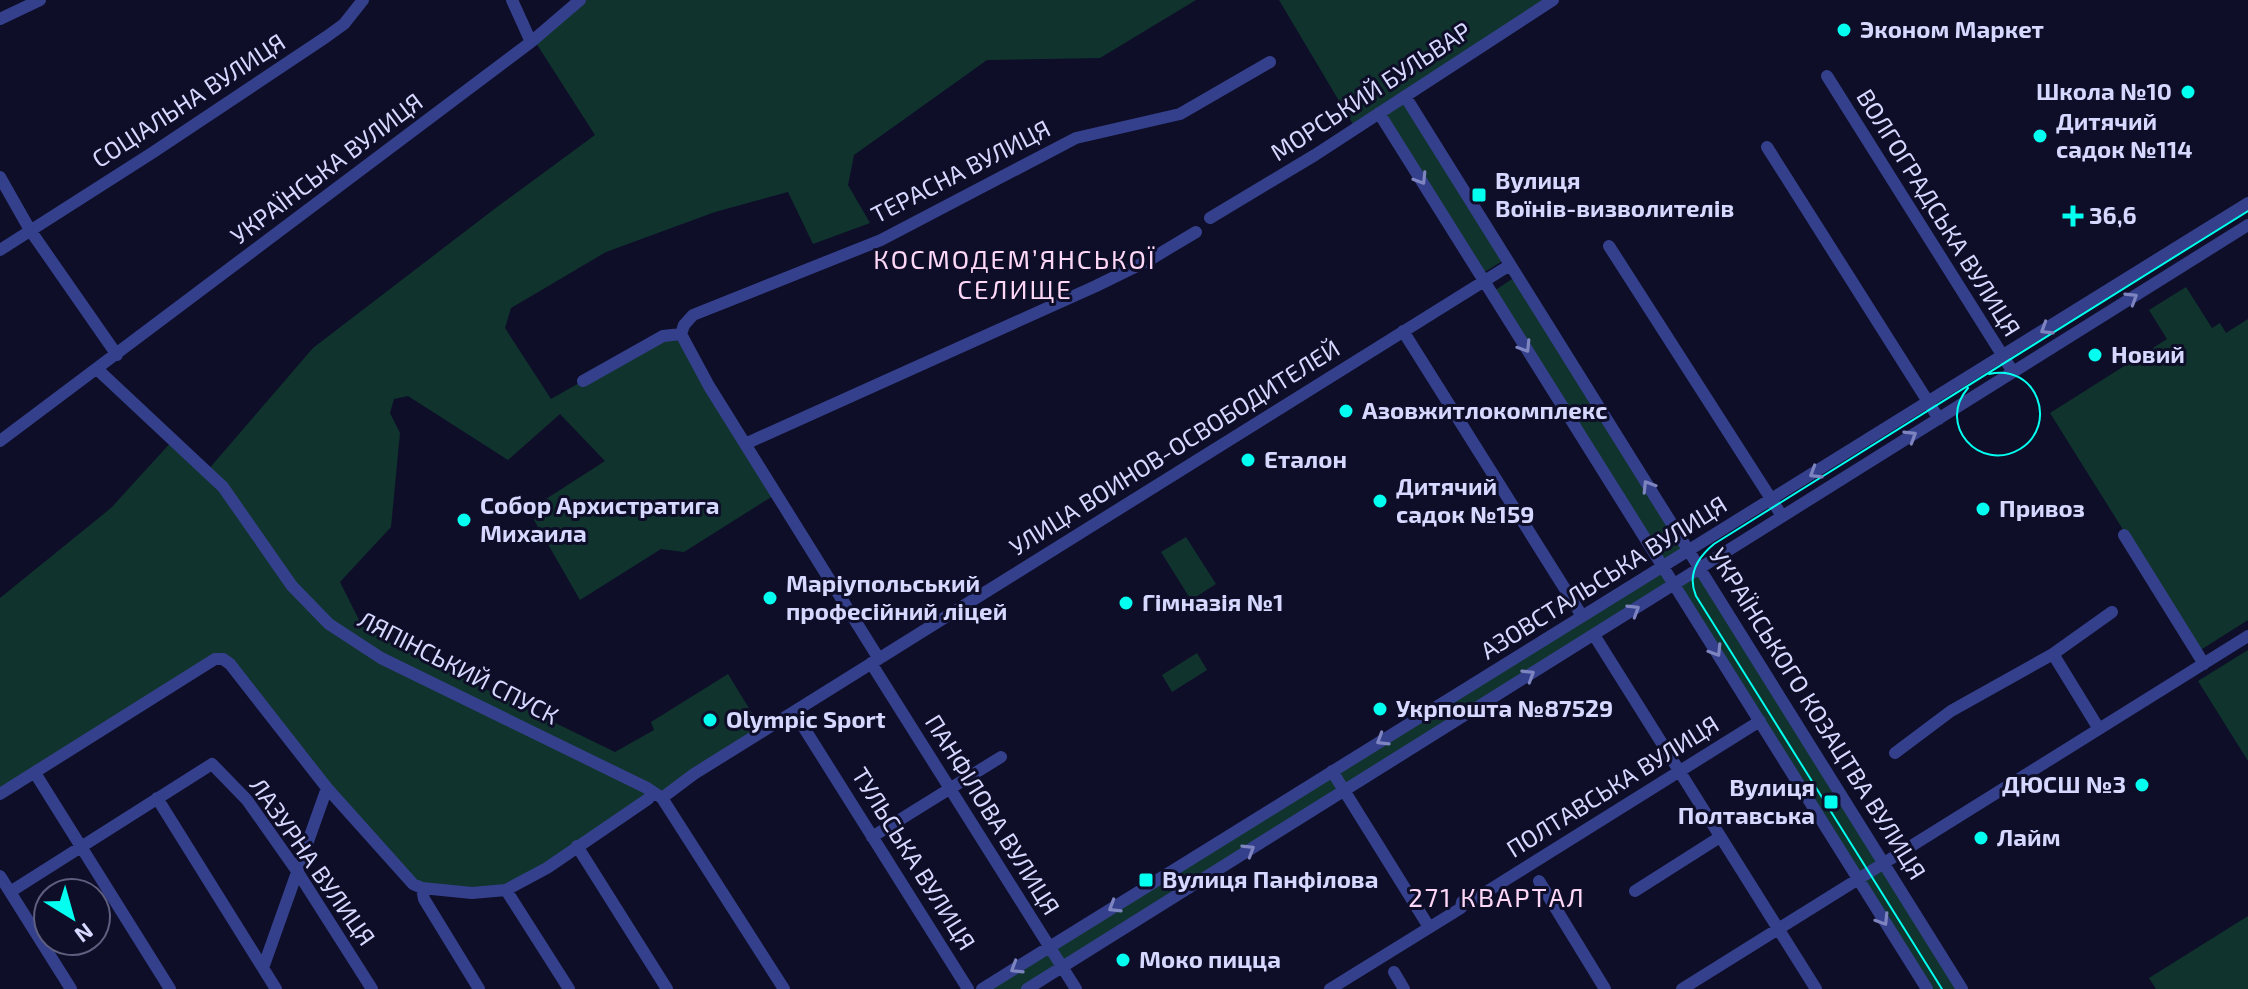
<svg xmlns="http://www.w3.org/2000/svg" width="2248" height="989" viewBox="0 0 2248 989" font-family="'Exo 2',sans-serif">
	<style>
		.green { fill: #10342d }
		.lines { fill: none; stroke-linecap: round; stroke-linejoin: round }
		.minor { stroke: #35408c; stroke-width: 12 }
		.tram { stroke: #02ffef; stroke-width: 2 }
		.oneway { stroke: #7d84c0 }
		.poi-dot { fill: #02ffef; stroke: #0e0e29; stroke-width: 3 }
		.labels { text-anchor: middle; stroke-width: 6; stroke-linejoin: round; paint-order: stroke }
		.poi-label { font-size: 24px; font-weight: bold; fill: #d6d8ff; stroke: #0e0e29; text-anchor: start }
		.street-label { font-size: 24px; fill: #d6d8ff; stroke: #0e0e29 }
		.neighbourhood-label { font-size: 26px; letter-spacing: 2px; fill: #ffd8f7; stroke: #0e0e29 }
	</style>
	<rect width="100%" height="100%" fill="#0e0e29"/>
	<path class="green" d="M583 0H1196L1100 58 987 60 854 155 848 185 870 223 813 244 788 192 715 212 606 252 511 308 505 328 551 399 671 331 709 386 776 494 684 552 661 549 580 600 534 520 546 499 605 461 560 414 508 460 408 396 394 399 390 413 400 433 391 527 340 582 362 626 391 643 615 752 654 730 651 722 728 674 763 731 506 890 413 884 223 659 0 794V598L111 508 174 439 208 470 313 348 497 207 595 135 536 43Z
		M1279 0H1546L1354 126Z
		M1405 101 1504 260 1483 273 1384 115Z
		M1515 277 1685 550 1664 562 1494 291Z
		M2186 287 2212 328 2220 323 2226 333 2248 319V620L2199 651 2050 413 2167 339 2149 310Z
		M1186 537 1216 584 1191 600 1161 552Z
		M1662 570 1671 585 1022 989H987Z
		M1699 572 1880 862 1859 875 1679 586Z
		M2248 650V761L2198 681Z
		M1197 653 1207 670 1172 692 1162 675Z
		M1883 867 1959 989H1930L1862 880Z
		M2248 916V989H2156L2149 978Z"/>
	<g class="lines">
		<path class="minor" d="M512 0 531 42
			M0 19 40 0
			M1827 76 2013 372
			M1405 96 1962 989
			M1379 113 1927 989
			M1767 147 1939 419
			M0 177 30 230 117 355
			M1210 218 1315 155 1553 0
			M1609 246 1782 516
			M0 250 152 153 326 37 344 24 363 0
			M1403 331 1582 616
			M681 334 684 325 693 315 881 240 1076 138 1180 114 1270 62
			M97 369 223 487 292 586 329 624 381 658 647 788 662 798 784 989
			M583 381 663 336 681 334 709 386 879 659
			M0 441 531 42 580 0
			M745 444 1096 286 1151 259 1196 232
			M2124 535 2204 664
			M1594 635 1816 989
			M2053 654 2099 729
			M871 663 1076 989
			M794 712 968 989
			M1895 753 1951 711 2053 654 2112 612
			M1332 771 1429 927
			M35 773 170 989
			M0 794 215 659H223L230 664 327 788 413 884 422 888 472 893 506 890 547 868 648 799 653 792
			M157 798 276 989
			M662 798 694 774 1510 265
			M872 837 1001 757
			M577 846 667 989
			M0 876 71 989
			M1539 881 1605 989
			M422 888 424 899 479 989
			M506 890 569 989
			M1635 891 1720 837
			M10 892 212 764 247 800 297 871 372 989
			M263 968 327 788
			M1394 972 1404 989
			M982 989 2248 203
			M1027 989 2248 225
			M1330 989 1461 908 1462 902 1469 898 1475 899 1760 721
			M1682 989 2248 636"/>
		<path class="tram" d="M1968 388C1936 425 1980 473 2020 449 2059 425 2037 363 1989 374
			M1942 989 1696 596C1687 575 1697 558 1714 544L2248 211"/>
	</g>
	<defs><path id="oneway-chevron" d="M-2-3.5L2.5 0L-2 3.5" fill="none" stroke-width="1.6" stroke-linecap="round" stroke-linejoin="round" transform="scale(2)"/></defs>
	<g class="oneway">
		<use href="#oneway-chevron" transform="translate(1421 179) rotate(58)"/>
		<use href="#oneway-chevron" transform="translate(2132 298) rotate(-32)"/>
		<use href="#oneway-chevron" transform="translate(2046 329) rotate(148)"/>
		<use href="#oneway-chevron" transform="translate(1525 347) rotate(58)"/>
		<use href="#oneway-chevron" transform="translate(1911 436) rotate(-32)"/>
		<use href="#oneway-chevron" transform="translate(1815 473) rotate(148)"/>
		<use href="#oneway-chevron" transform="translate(1648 486) rotate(-122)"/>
		<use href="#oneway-chevron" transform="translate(1634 610) rotate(-32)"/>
		<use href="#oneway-chevron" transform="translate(1716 651) rotate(58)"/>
		<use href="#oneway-chevron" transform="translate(1529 675) rotate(-32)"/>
		<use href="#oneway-chevron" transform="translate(1382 740) rotate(148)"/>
		<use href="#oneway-chevron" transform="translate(1249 850) rotate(-32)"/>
		<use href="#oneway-chevron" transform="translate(1114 907) rotate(148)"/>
		<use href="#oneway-chevron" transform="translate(1883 920) rotate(58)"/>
		<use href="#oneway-chevron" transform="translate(1016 968) rotate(148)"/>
	</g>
	<g class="poi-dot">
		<circle cx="1844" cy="30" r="8"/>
		<circle cx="2188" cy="92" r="8"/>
		<circle cx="2040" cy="136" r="8"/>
		<rect x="1471" y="187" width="16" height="16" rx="4"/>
		<path d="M2069 204h8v8h8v8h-8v8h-8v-8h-8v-8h8z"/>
		<circle cx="2095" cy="355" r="8"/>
		<circle cx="1346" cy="411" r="8"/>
		<circle cx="1248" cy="460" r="8"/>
		<circle cx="1380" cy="501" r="8"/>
		<circle cx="1983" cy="509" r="8"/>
		<circle cx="464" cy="520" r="8"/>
		<circle cx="770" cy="598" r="8"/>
		<circle cx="1126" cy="603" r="8"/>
		<circle cx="1380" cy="709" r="8"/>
		<circle cx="710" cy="720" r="8"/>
		<circle cx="2142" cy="785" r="8"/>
		<rect x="1823" y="794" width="16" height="16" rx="4"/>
		<circle cx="1981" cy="838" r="8"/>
		<rect x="1138" y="872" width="16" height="16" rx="4"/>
		<circle cx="1123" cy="960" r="8"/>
	</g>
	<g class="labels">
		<g class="poi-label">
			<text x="1860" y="38">Эконом Маркет</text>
			<text x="2172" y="100" text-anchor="end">Школа №10</text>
			<text x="2056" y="130">Дитячий<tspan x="2056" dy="28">садок №114</tspan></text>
			<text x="1495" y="189">Вулиця<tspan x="1495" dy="28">Воїнів-визволителів</tspan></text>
			<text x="2089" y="224">36,6</text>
			<text x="2111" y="363">Новий</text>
			<text x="1362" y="419">Азовжитлокомплекс</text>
			<text x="1264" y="468">Еталон</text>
			<text x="1396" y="495">Дитячий<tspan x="1396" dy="28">садок №159</tspan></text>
			<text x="480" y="514">Собор Архистратига<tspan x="480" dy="28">Михаила</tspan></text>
			<text x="1999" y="517">Привоз</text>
			<text x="786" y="592">Маріупольський<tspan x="786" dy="28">професійний ліцей</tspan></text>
			<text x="1142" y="611">Гімназія №1</text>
			<text x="1396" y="717">Укрпошта №87529</text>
			<text x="726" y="728">Olympic Sport</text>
			<text x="2126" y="793" text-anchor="end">ДЮСШ №3</text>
			<text x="1815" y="796" text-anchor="end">Вулиця<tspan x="1815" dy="28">Полтавська</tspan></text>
			<text x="1997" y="846">Лайм</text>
			<text x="1162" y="888">Вулиця Панфілова</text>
			<text x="1139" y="968">Моко пицца</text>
		</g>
		<g class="street-label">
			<text transform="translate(1371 92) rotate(-33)" y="8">МОРСЬКИЙ БУЛЬВАР</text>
			<text transform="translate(189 101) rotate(-33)" y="8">СОЦІАЛЬНА ВУЛИЦЯ</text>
			<text transform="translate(327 169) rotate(-37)" y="8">УКРАЇНСЬКА ВУЛИЦЯ</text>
			<text transform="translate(961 172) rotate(-27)" y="8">ТЕРАСНА ВУЛИЦЯ</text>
			<text transform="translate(1938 213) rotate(58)" y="8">ВОЛГОГРАДСЬКА ВУЛИЦЯ</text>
			<text transform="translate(1175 448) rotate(-32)" y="8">УЛИЦА ВОИНОВ-ОСВОБОДИТЕЛЕЙ</text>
			<text transform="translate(1604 578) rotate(-32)" y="8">АЗОВСТАЛЬСЬКА ВУЛИЦЯ</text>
			<text transform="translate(458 668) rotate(27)" y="8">ЛЯПІНСЬКИЙ СПУСК</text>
			<text transform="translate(1817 714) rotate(58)" y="8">УКРАЇНСЬКОГО КОЗАЦТВА ВУЛИЦЯ</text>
			<text transform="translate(1613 787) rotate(-32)" y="8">ПОЛТАВСЬКА ВУЛИЦЯ</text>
			<text transform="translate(992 815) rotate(58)" y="8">ПАНФІЛОВА ВУЛИЦЯ</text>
			<text transform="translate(913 859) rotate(58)" y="8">ТУЛЬСЬКА ВУЛИЦЯ</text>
			<text transform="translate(312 862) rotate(55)" y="8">ЛАЗУРНА ВУЛИЦЯ</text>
		</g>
		<g class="neighbourhood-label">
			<text x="1015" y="269">КОСМОДЕМ’ЯНСЬКОЇ<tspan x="1015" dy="30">СЕЛИЩЕ</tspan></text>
			<text x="1497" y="907">271 КВАРТАЛ</text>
		</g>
	</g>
	<g transform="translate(72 917) rotate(143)"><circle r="38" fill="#0e0e29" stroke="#5e5f7f" stroke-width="2"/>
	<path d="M0-6L14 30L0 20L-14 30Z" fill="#02ffef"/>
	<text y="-12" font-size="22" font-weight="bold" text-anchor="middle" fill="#d6d8ff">N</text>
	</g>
</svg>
